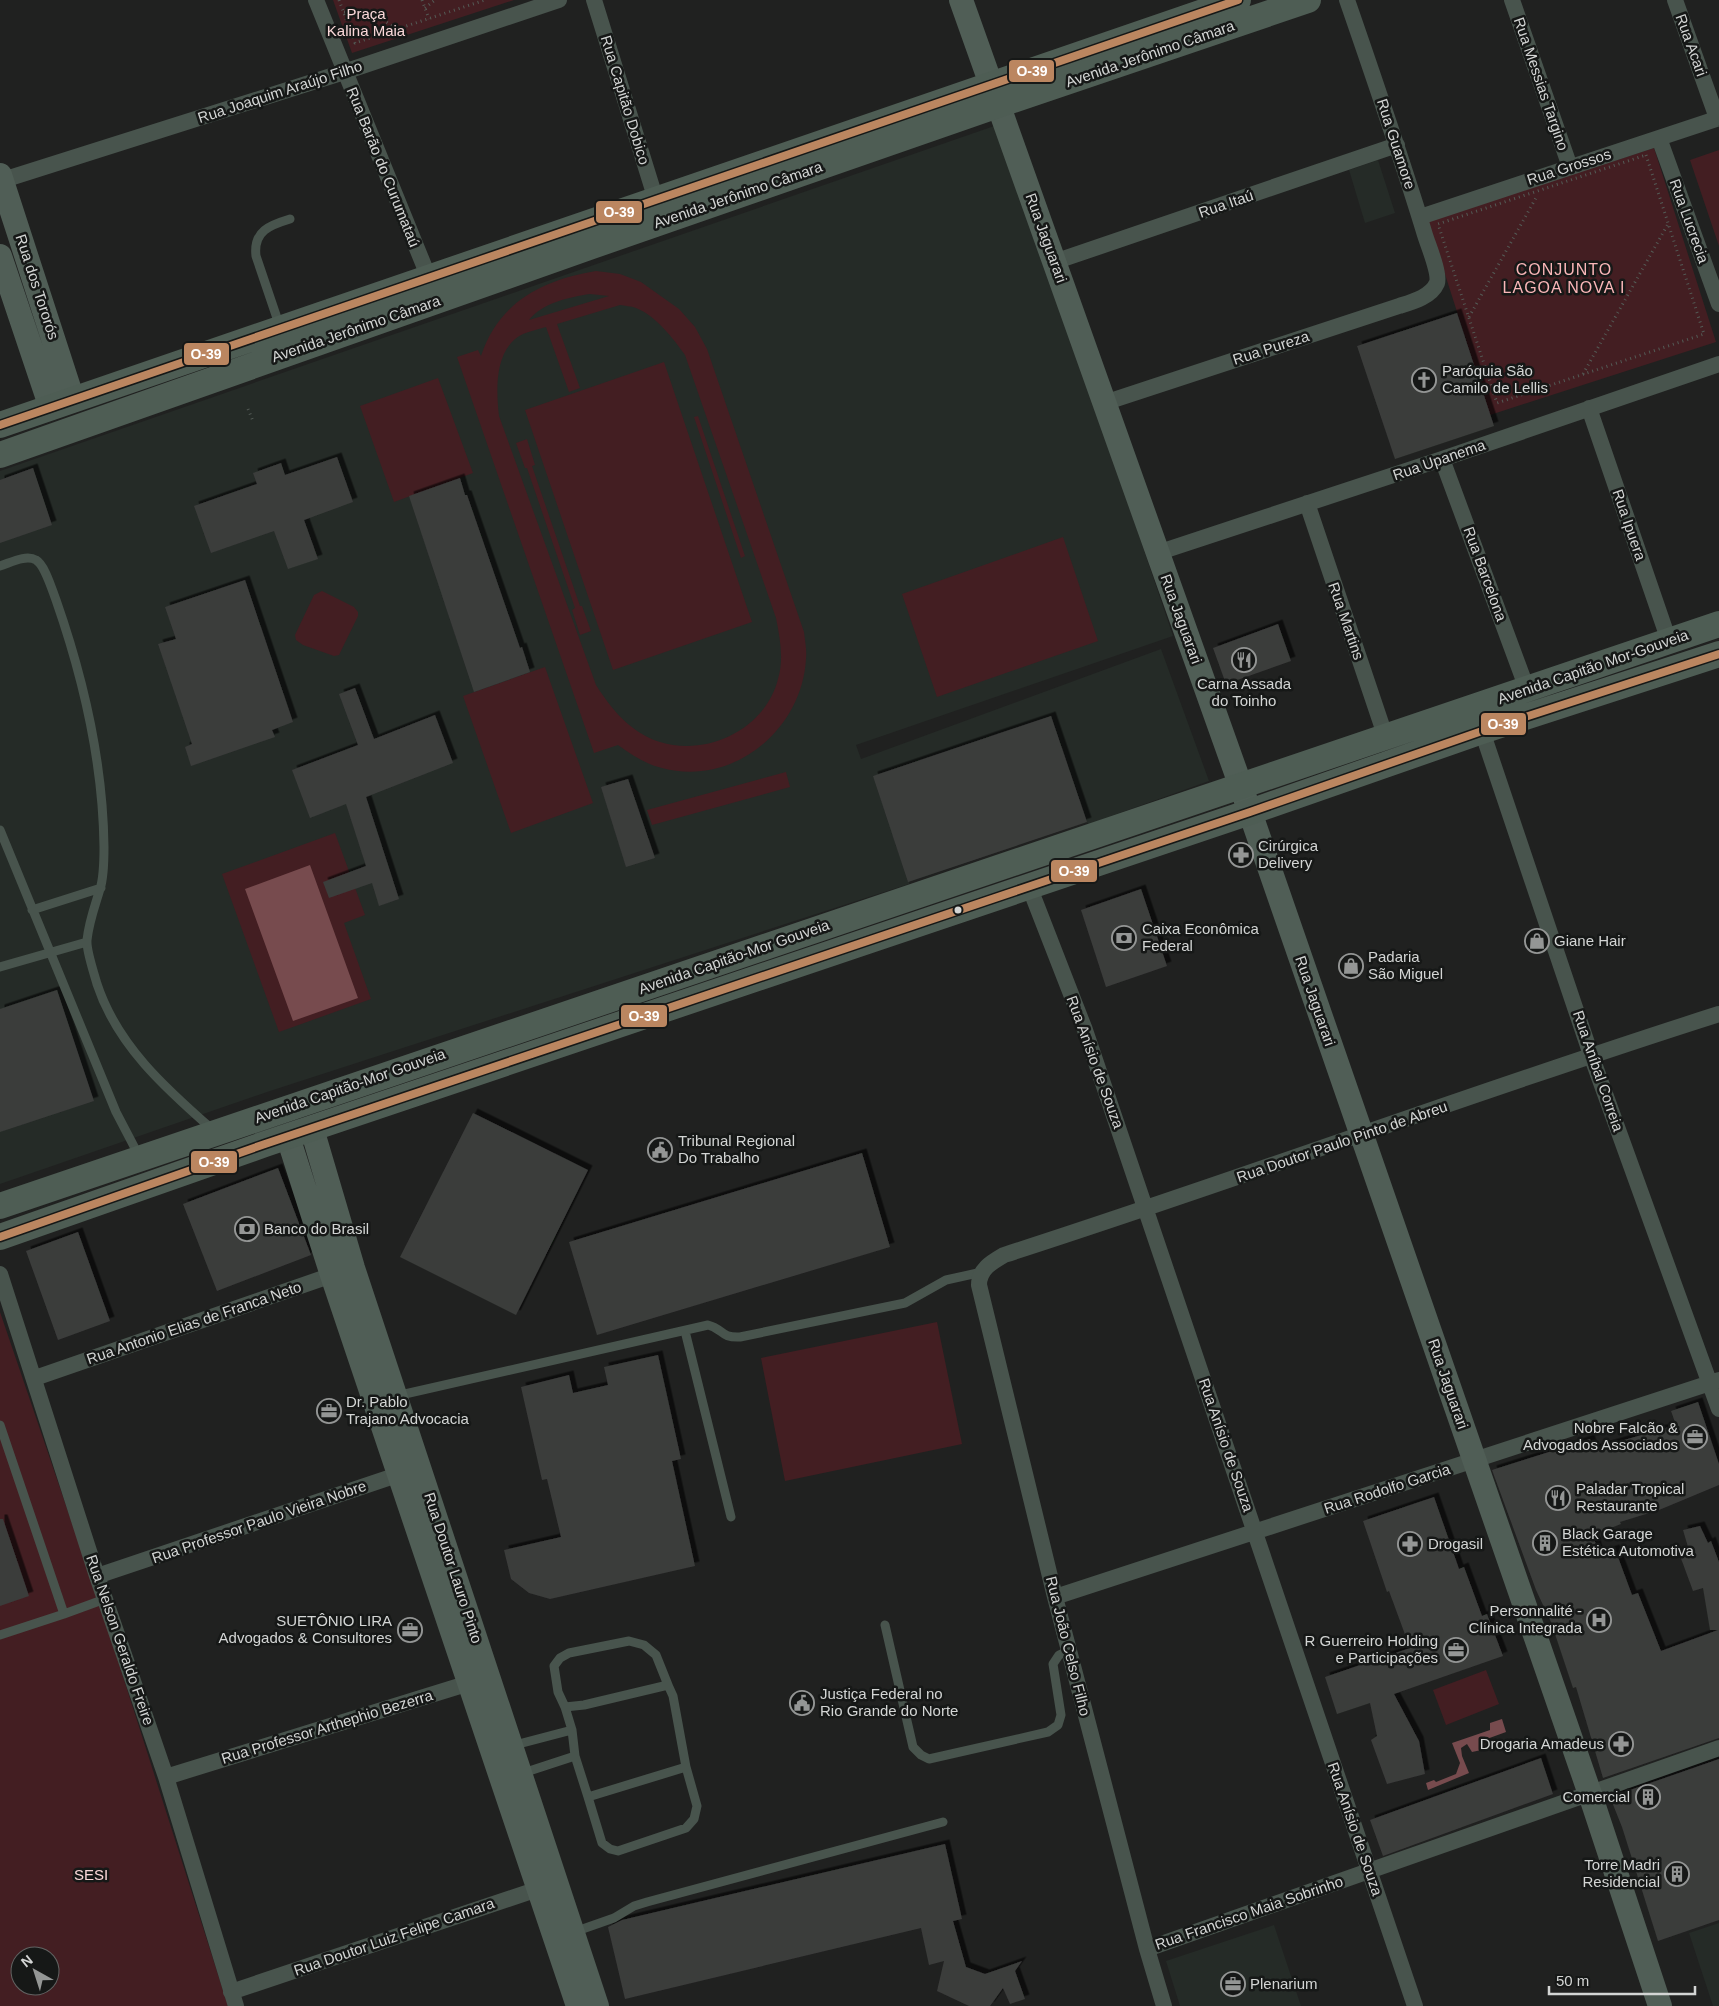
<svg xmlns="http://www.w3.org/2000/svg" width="1719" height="2006" viewBox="0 0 1719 2006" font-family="Helvetica,sans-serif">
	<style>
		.built { fill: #252b27 }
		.green { fill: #431e22; fill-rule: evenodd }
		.water { fill: #774b4e }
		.building { fill: #3b3c3b; filter: url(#shadow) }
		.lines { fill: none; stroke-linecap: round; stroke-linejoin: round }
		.path { stroke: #545b56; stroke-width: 3; stroke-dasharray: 1 4; stroke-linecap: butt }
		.lane { stroke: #48544d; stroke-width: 9 }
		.street { stroke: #48544d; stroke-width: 16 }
		.secondary { stroke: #505e56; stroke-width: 24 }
		.primary { stroke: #4e5d54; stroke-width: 26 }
		.bus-1-casing { stroke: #161817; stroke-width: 11 }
		.bus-1 { stroke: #bb8660; stroke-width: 8 }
		.bus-dot { fill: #d3d5d4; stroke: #161817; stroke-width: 2 }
		.labels { text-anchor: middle; stroke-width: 5; stroke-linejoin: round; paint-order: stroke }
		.park-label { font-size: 15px; fill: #fad8d9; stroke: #161817 }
		.street-label { font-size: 15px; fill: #d3d5d4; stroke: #161817 }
		.poi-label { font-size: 15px; fill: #d3d5d4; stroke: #161817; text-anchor: start }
		.neighbourhood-label { font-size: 16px; letter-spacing: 1px; fill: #fab6b8; stroke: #161817 }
		.line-badge { stroke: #161817; stroke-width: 2 }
		.badge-label { font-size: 14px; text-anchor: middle; font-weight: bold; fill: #fff }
	</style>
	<defs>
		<filter id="shadow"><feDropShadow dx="4.5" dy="-4.5" stdDeviation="0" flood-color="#0009"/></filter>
	</defs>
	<rect width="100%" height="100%" fill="#202120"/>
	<path class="built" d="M1000 124 1173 636 856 745 861 759 1161 649 1209 781 1089 824 1086 822 909 882V884L270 1091 0 1184V471Z
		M1378 160 1395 213 1365 223 1349 170Z
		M1719 1923V2006H1713L1689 1933Z
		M1274 1925 1301 2006H1180L1166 1961Z"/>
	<path class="green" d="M333 0H514L352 53Z
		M1654 148 1716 342 1490 415 1428 221Z
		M1719 150V246L1690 160Z
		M596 271 620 274 641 282 679 309 695 327 707 349 804 632C805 641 807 650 806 659 802 730 733 787 662 768 645 764 632 755 618 745L594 753 457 357 478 350 481 356C499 302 542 280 596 271ZM590 294 609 296 529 320C542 303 570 297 590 294ZM620 305C625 306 631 306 636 308 656 316 673 338 685 355L776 618C780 638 784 659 778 679 766 728 708 757 660 742 631 733 612 710 596 685L499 416C496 390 494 348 523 334 530 331 539 329 546 327L569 392 580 388 557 324Z
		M664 362 752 622 613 670 525 410Z
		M438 378 473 473 394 502 360 406Z
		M698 416 745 556 741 558 694 417Z
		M527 439 535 465 532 466 580 606H582L591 631 580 635 572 610 575 608 527 468H525L516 443Z
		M1063 537 1098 641 937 697 902 594Z
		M322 591 354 607 358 612V616L339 655 334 656 303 645 296 640 295 635 314 595Z
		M545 667 593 803 511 833 463 696Z
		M786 772 790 787 652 825 647 810Z
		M335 833 365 915 344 923 371 999 279 1032 222 874Z
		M0 1312 105 1620 228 2006H0ZM20 1956H50V1986H20Z
		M937 1322 962 1444 785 1481 761 1358Z
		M1486 1670 1499 1704 1446 1725 1433 1690Z"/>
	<path class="water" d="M310 865 358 998 293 1021 245 889Z
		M1502 1719 1506 1732 1484 1740 1486 1749 1472 1752 1467 1744 1461 1748 1462 1756 1469 1773 1428 1790 1426 1783 1434 1780 1436 1782 1456 1774 1460 1763 1452 1743 1490 1730V1723Z"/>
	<path class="building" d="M1457 313 1494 426 1395 459 1357 346Z
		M337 457 353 502 304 520 318 559 288 569 274 531 211 553 194 506 257 484 253 473 281 463 285 475Z
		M33 468 52 525 0 543V480Z
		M460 478 465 495H467L520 648 522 647 530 672 474 692 409 496Z
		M245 580 293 722 272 730 275 737 191 766 185 747 192 744 158 644 176 639 165 607Z
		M1278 624 1291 661 1226 684 1213 648Z
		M355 688 374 739 435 715 453 763 366 797 399 899 379 906 372 883 329 898 323 882 366 866 346 804 310 818 292 770 358 745 339 694Z
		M1051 716 1087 822 908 882 873 776Z
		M628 779 655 858 626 867 601 787Z
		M1141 889 1167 966 1106 987 1081 910Z
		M57 990 94 1101 0 1132V1009Z
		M473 1113 588 1170 516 1315 400 1257Z
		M862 1153 890 1247 597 1335 569 1242Z
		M278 1168 311 1255 217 1291 183 1204Z
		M78 1232 110 1321 58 1340 26 1251Z
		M658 1355 681 1459 672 1461 695 1566 550 1599 529 1593 511 1579 504 1550 561 1537 547 1479 542 1480 521 1387 569 1375 573 1393 608 1385 604 1367Z
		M1698 1402 1719 1464V1485L1659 1510 1620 1522 1621 1524 1593 1535 1599 1554 1615 1549 1632 1595 1638 1593 1661 1651 1718 1630H1710L1703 1588 1693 1591 1679 1553 1688 1547 1683 1530 1700 1526 1708 1543 1711 1541 1719 1562V1738L1603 1778 1576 1687 1573 1688 1551 1622 1536 1590 1492 1470 1590 1439 1593 1449 1676 1425 1671 1411Z
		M1434 1497 1459 1569 1464 1567 1482 1616 1487 1614 1503 1656 1394 1694 1419 1741 1425 1774 1387 1784 1371 1740 1377 1736 1370 1703 1337 1714 1325 1677 1410 1648 1389 1591 1387 1592 1363 1521Z
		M0 1519H3L29 1596 0 1606Z
		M1541 1758 1553 1794 1383 1856 1370 1820Z
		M1719 1759V1920L1658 1941 1622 1827 1610 1797Z
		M945 1844 962 1919 953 1921 966 1967 985 1974 1022 1961 1015 1971 1025 1999 1010 2004 1003 1988 990 2006H969L937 1991 944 1961 929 1965 921 1928 625 1999 608 1927 622 1920Z"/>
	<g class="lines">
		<path class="path" d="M339 0 355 43 485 0
			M422 0 429 19
			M425 8 435 0
			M344 12 378 16 396 29
			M1646 155 1704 334 1497 403 1438 224Z
			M1469 317 1537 196
			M1583 374 1668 224
			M248 409 253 421"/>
		<path class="lane" d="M280 327 256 256C253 231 270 225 290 219
			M0 566C10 563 26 554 36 560 45 565 52 590 56 600 84 680 103 762 104 847 104 860 104 877 100 889 95 906 89 921 87 940 86 950 94 973 97 984 117 1045 165 1088 213 1130
			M0 830 116 1112 139 1156
			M32 910 101 888
			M0 967 87 942
			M685 1331 731 1517
			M396 1396 708 1325C724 1329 720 1338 740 1337L905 1303 946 1280 982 1272
			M0 1425 64 1614 0 1635
			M64 1614 105 1599
			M885 1625 913 1747 921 1755 929 1759 1048 1732 1058 1725 1061 1715 1053 1664 1059 1655 1070 1650
			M668 1685 673 1696 686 1767 588 1797 575 1756 572 1730 565 1707 584 1705Z
			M565 1707 558 1692 554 1666 560 1658 569 1653 629 1641 644 1645 656 1655 668 1685
			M511 1746 572 1730
			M520 1774 575 1756
			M588 1797 602 1843 610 1849 618 1851 686 1828 694 1819 697 1806 686 1767
			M574 1932 614 1918 634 1906 647 1902 943 1822"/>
		<path class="street" d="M316 0 429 278
			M594 0 656 200
			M1512 0 1570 167
			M1675 0 1717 118
			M1659 138 1719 304
			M0 181 344 72 559 0
			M1420 217 1719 118
			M1054 262 1397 145
			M1104 403 1399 306C1412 302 1431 297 1437 283 1440 273 1428 245 1425 235 1401 156 1374 78 1347 0
			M1589 408 1669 641
			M1442 459 1527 689
			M1307 503 1386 738
			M1157 553 1442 459 1719 364
			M1482 731 1591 1055 1719 1409
			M1029 886 1085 1030 1415 2006
			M0 1274 97 1576 166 1777 236 2006
			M35 1378 341 1272
			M97 1576 409 1471
			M1055 1597 1719 1380
			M166 1777 479 1680
			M1147 1949 1719 1748
			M231 1992 547 1886
			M1164 2006 1147 1949 1055 1597 979 1285C979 1269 992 1262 1004 1255 1244 1178 1479 1090 1719 1014"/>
		<path class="secondary" d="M961 0 1250 812 1590 1794 1660 2006
			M0 175 73 400
			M0 256 51 408
			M312 1129 353 1268 597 2006
			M288 1137 332 1275 578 2006"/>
		<path class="primary" d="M0 425 1238 0
			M0 455 592 246 998 105 1308 0
			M0 1206C572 1008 1147 820 1719 624
			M0 1237 265 1144 1250 812 1482 731 1719 654"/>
		<defs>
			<path id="bus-1" d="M0 425 1238 0
				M0 1237 265 1144 1250 812 1482 731 1719 654"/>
		</defs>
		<use href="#bus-1" class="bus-1-casing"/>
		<use href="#bus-1" class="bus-1"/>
	</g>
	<defs>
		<symbol id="church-ring" viewBox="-11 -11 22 22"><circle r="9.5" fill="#161817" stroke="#949695" stroke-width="1.5"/><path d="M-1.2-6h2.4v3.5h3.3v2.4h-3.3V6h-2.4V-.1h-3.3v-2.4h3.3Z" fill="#949695"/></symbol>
		<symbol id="restaurant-ring" viewBox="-11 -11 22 22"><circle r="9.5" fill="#161817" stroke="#949695" stroke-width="1.5"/><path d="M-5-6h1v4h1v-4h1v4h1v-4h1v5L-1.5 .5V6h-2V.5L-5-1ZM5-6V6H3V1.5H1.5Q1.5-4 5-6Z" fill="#949695"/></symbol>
		<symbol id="pharmacy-ring" viewBox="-11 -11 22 22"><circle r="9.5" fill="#161817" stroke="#949695" stroke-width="1.5"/><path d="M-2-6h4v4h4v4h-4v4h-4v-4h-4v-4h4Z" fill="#949695"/></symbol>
		<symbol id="bank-ring" viewBox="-11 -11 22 22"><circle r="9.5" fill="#161817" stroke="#949695" stroke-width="1.5"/><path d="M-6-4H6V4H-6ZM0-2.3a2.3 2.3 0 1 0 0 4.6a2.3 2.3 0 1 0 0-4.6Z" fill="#949695"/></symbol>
		<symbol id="shop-ring" viewBox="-11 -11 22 22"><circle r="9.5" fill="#161817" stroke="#949695" stroke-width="1.5"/><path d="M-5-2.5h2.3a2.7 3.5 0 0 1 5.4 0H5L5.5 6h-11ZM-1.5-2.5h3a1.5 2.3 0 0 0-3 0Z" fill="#949695"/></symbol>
		<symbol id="civic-ring" viewBox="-11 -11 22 22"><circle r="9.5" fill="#161817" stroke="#949695" stroke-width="1.5"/><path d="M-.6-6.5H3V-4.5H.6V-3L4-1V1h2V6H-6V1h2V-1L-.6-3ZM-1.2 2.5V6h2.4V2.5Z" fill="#949695"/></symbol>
		<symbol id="office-ring" viewBox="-11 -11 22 22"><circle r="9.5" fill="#161817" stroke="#949695" stroke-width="1.5"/><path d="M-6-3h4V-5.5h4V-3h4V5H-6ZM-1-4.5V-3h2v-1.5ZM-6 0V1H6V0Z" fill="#949695"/></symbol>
		<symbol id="building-ring" viewBox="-11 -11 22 22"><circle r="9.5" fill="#161817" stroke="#949695" stroke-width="1.5"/><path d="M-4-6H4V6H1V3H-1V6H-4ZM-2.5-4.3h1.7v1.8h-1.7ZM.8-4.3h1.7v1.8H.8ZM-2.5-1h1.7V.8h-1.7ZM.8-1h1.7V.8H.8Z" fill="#949695"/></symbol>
		<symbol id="hospital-ring" viewBox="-11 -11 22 22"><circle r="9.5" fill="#161817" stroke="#949695" stroke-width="1.5"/><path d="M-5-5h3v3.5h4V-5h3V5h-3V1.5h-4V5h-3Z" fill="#949695"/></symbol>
	</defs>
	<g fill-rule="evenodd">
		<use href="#church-ring" x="1410" y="366" width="28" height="28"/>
		<use href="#restaurant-ring" x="1230" y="646" width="28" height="28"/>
		<use href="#pharmacy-ring" x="1227" y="841" width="28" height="28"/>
		<use href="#bank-ring" x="1110" y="924" width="28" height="28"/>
		<use href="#shop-ring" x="1523" y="927" width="28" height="28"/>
		<use href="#shop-ring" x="1337" y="952" width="28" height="28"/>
		<use href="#civic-ring" x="646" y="1136" width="28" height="28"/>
		<use href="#bank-ring" x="233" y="1215" width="28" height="28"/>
		<use href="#office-ring" x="315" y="1397" width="28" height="28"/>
		<use href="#office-ring" x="1681" y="1423" width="28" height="28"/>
		<use href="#restaurant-ring" x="1544" y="1484" width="28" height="28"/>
		<use href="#building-ring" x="1531" y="1529" width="28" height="28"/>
		<use href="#pharmacy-ring" x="1396" y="1530" width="28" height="28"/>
		<use href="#hospital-ring" x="1585" y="1606" width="28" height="28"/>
		<use href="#office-ring" x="396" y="1616" width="28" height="28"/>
		<use href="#office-ring" x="1442" y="1636" width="28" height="28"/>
		<use href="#civic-ring" x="788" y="1689" width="28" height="28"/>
		<use href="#pharmacy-ring" x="1607" y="1730" width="28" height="28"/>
		<use href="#building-ring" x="1634" y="1783" width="28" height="28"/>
		<use href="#building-ring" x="1663" y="1860" width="28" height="28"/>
		<use href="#office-ring" x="1219" y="1970" width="28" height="28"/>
	</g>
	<circle class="bus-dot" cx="958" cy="910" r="4.5"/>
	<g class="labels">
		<g class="park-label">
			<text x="366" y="19">Praça<tspan x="366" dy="17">Kalina Maia</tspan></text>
			<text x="91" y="1880">SESI</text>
		</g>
		<g class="street-label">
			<text transform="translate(1691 45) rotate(70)" y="5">Rua Acari</text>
			<text transform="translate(1150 54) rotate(-19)" y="5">Avenida Jerônimo Câmara</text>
			<text transform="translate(1541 84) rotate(71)" y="5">Rua Messias Targino</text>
			<text transform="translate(280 92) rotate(-18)" y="5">Rua Joaquim Araújo Filho</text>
			<text transform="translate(625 100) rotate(73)" y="5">Rua Capitão Dobico</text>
			<text transform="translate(1396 144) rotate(72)" y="5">Rua Guamore</text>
			<text transform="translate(383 167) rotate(68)" y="5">Rua Barão do Curumataú</text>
			<text transform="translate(1569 167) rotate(-18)" y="5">Rua Grossos</text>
			<text transform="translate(738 195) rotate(-19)" y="5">Avenida Jerônimo Câmara</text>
			<text transform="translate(1226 204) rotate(-19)" y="5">Rua Itaú</text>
			<text transform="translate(1689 221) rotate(70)" y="5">Rua Lucrecia</text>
			<text transform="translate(1046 238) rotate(70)" y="5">Rua Jaguarari</text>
			<text transform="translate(37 287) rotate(72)" y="5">Rua dos Tororós</text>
			<text transform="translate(356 329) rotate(-19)" y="5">Avenida Jerônimo Câmara</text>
			<text transform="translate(1271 348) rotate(-18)" y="5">Rua Pureza</text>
			<text transform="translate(1439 460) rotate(-19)" y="5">Rua Upanema</text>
			<text transform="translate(1629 525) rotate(71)" y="5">Rua Ipuera</text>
			<text transform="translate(1485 574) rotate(70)" y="5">Rua Barcelona</text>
			<text transform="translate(1181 619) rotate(70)" y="5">Rua Jaguarari</text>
			<text transform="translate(1346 621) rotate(71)" y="5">Rua Martins</text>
			<text transform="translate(1593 667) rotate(-19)" y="5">Avenida Capitão Mor-Gouveia</text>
			<text transform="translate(734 957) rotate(-19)" y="5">Avenida Capitão-Mor Gouveia</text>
			<text transform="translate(1315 1001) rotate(71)" y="5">Rua Jaguarari</text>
			<text transform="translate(1095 1062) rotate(70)" y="5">Rua Anísio de Souza</text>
			<text transform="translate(1598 1071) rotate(71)" y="5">Rua Aníbal Correia</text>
			<text transform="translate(350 1086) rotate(-19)" y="5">Avenida Capitão-Mor Gouveia</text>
			<text transform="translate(1342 1142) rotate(-19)" y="5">Rua Doutor Paulo Pinto de Abreu</text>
			<text transform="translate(194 1323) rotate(-19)" y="5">Rua Antonio Elias de Franca Neto</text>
			<text transform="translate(1448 1384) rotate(71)" y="5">Rua Jaguarari</text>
			<text transform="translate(1226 1445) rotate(71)" y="5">Rua Anísio de Souza</text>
			<text transform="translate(1387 1489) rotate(-18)" y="5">Rua Rodolfo Garcia</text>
			<text transform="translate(259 1522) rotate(-19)" y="5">Rua Professor Paulo Vieira Nobre</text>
			<text transform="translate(453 1568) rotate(72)" y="5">Rua Doutor Lauro Pinto</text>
			<text transform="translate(120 1640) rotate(71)" y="5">Rua Nelson Geraldo Freire</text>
			<text transform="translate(1068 1646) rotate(76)" y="5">Rua João Celso Filho</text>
			<text transform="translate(327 1727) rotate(-17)" y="5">Rua Professor Arthephio Bezerra</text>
			<text transform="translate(1355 1829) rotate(71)" y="5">Rua Anísio de Souza</text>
			<text transform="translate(1249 1913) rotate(-19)" y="5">Rua Francisco Maia Sobrinho</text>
			<text transform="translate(394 1937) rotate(-19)" y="5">Rua Doutor Luiz Felipe Camara</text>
		</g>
		<g class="poi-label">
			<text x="1442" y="376">Paróquia São<tspan x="1442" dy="17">Camilo de Lellis</tspan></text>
			<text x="1244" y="689" text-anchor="middle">Carna Assada<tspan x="1244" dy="17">do Toinho</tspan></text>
			<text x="1258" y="851">Cirúrgica<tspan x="1258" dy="17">Delivery</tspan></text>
			<text x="1142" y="934">Caixa Econômica<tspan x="1142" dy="17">Federal</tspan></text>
			<text x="1554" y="946">Giane Hair</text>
			<text x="1368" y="962">Padaria<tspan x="1368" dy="17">São Miguel</tspan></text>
			<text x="678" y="1146">Tribunal Regional<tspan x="678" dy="17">Do Trabalho</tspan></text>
			<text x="264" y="1234">Banco do Brasil</text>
			<text x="346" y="1407">Dr. Pablo<tspan x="346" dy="17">Trajano Advocacia</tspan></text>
			<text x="1678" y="1433" text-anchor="end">Nobre Falcão &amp;<tspan x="1678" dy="17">Advogados Associados</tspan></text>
			<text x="1576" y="1494">Paladar Tropical<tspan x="1576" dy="17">Restaurante</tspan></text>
			<text x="1562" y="1539">Black Garage<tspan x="1562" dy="17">Estética Automotiva</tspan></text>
			<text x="1428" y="1549">Drogasil</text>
			<text x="1582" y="1616" text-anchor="end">Personnalité -<tspan x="1582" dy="17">Clínica Integrada</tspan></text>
			<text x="392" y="1626" text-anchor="end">SUETÔNIO LIRA<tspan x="392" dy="17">Advogados &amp; Consultores</tspan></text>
			<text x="1438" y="1646" text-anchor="end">R Guerreiro Holding<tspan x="1438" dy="17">e Participações</tspan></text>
			<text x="820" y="1699">Justiça Federal no<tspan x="820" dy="17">Rio Grande do Norte</tspan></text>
			<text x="1604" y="1749" text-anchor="end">Drogaria Amadeus</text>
			<text x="1630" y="1802" text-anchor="end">Comercial</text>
			<text x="1660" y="1870" text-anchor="end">Torre Madri<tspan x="1660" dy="17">Residencial</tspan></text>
			<text x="1250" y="1989">Plenarium</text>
		</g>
		<g class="neighbourhood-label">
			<text x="1564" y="275">CONJUNTO<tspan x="1564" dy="18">LAGOA NOVA I</tspan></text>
		</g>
	</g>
	<g class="line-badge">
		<rect x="1008" y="59" width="47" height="24" rx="5" fill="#bb8660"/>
		<rect x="595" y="200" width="48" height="24" rx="5" fill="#bb8660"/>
		<rect x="183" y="342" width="47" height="24" rx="5" fill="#bb8660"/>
		<rect x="1480" y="712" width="47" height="24" rx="5" fill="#bb8660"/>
		<rect x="1050" y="859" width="48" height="24" rx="5" fill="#bb8660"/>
		<rect x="620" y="1004" width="48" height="24" rx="5" fill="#bb8660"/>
		<rect x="190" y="1150" width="48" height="24" rx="5" fill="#bb8660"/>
	</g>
	<g class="badge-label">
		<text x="1032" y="76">O-39</text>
		<text x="619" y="217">O-39</text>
		<text x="206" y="359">O-39</text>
		<text x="1503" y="729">O-39</text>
		<text x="1074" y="876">O-39</text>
		<text x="644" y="1021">O-39</text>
		<text x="214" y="1167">O-39</text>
	</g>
	<g transform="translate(35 1971) rotate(321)"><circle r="24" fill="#161817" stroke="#626463"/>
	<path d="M0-4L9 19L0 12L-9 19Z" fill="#949695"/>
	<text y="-8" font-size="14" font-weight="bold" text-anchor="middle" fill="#d3d5d4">N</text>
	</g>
	<path d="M1549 1986v8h146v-8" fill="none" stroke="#d3d5d4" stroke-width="2.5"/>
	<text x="1556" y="1986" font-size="15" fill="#d3d5d4" stroke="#161817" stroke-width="4" paint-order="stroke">50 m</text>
</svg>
